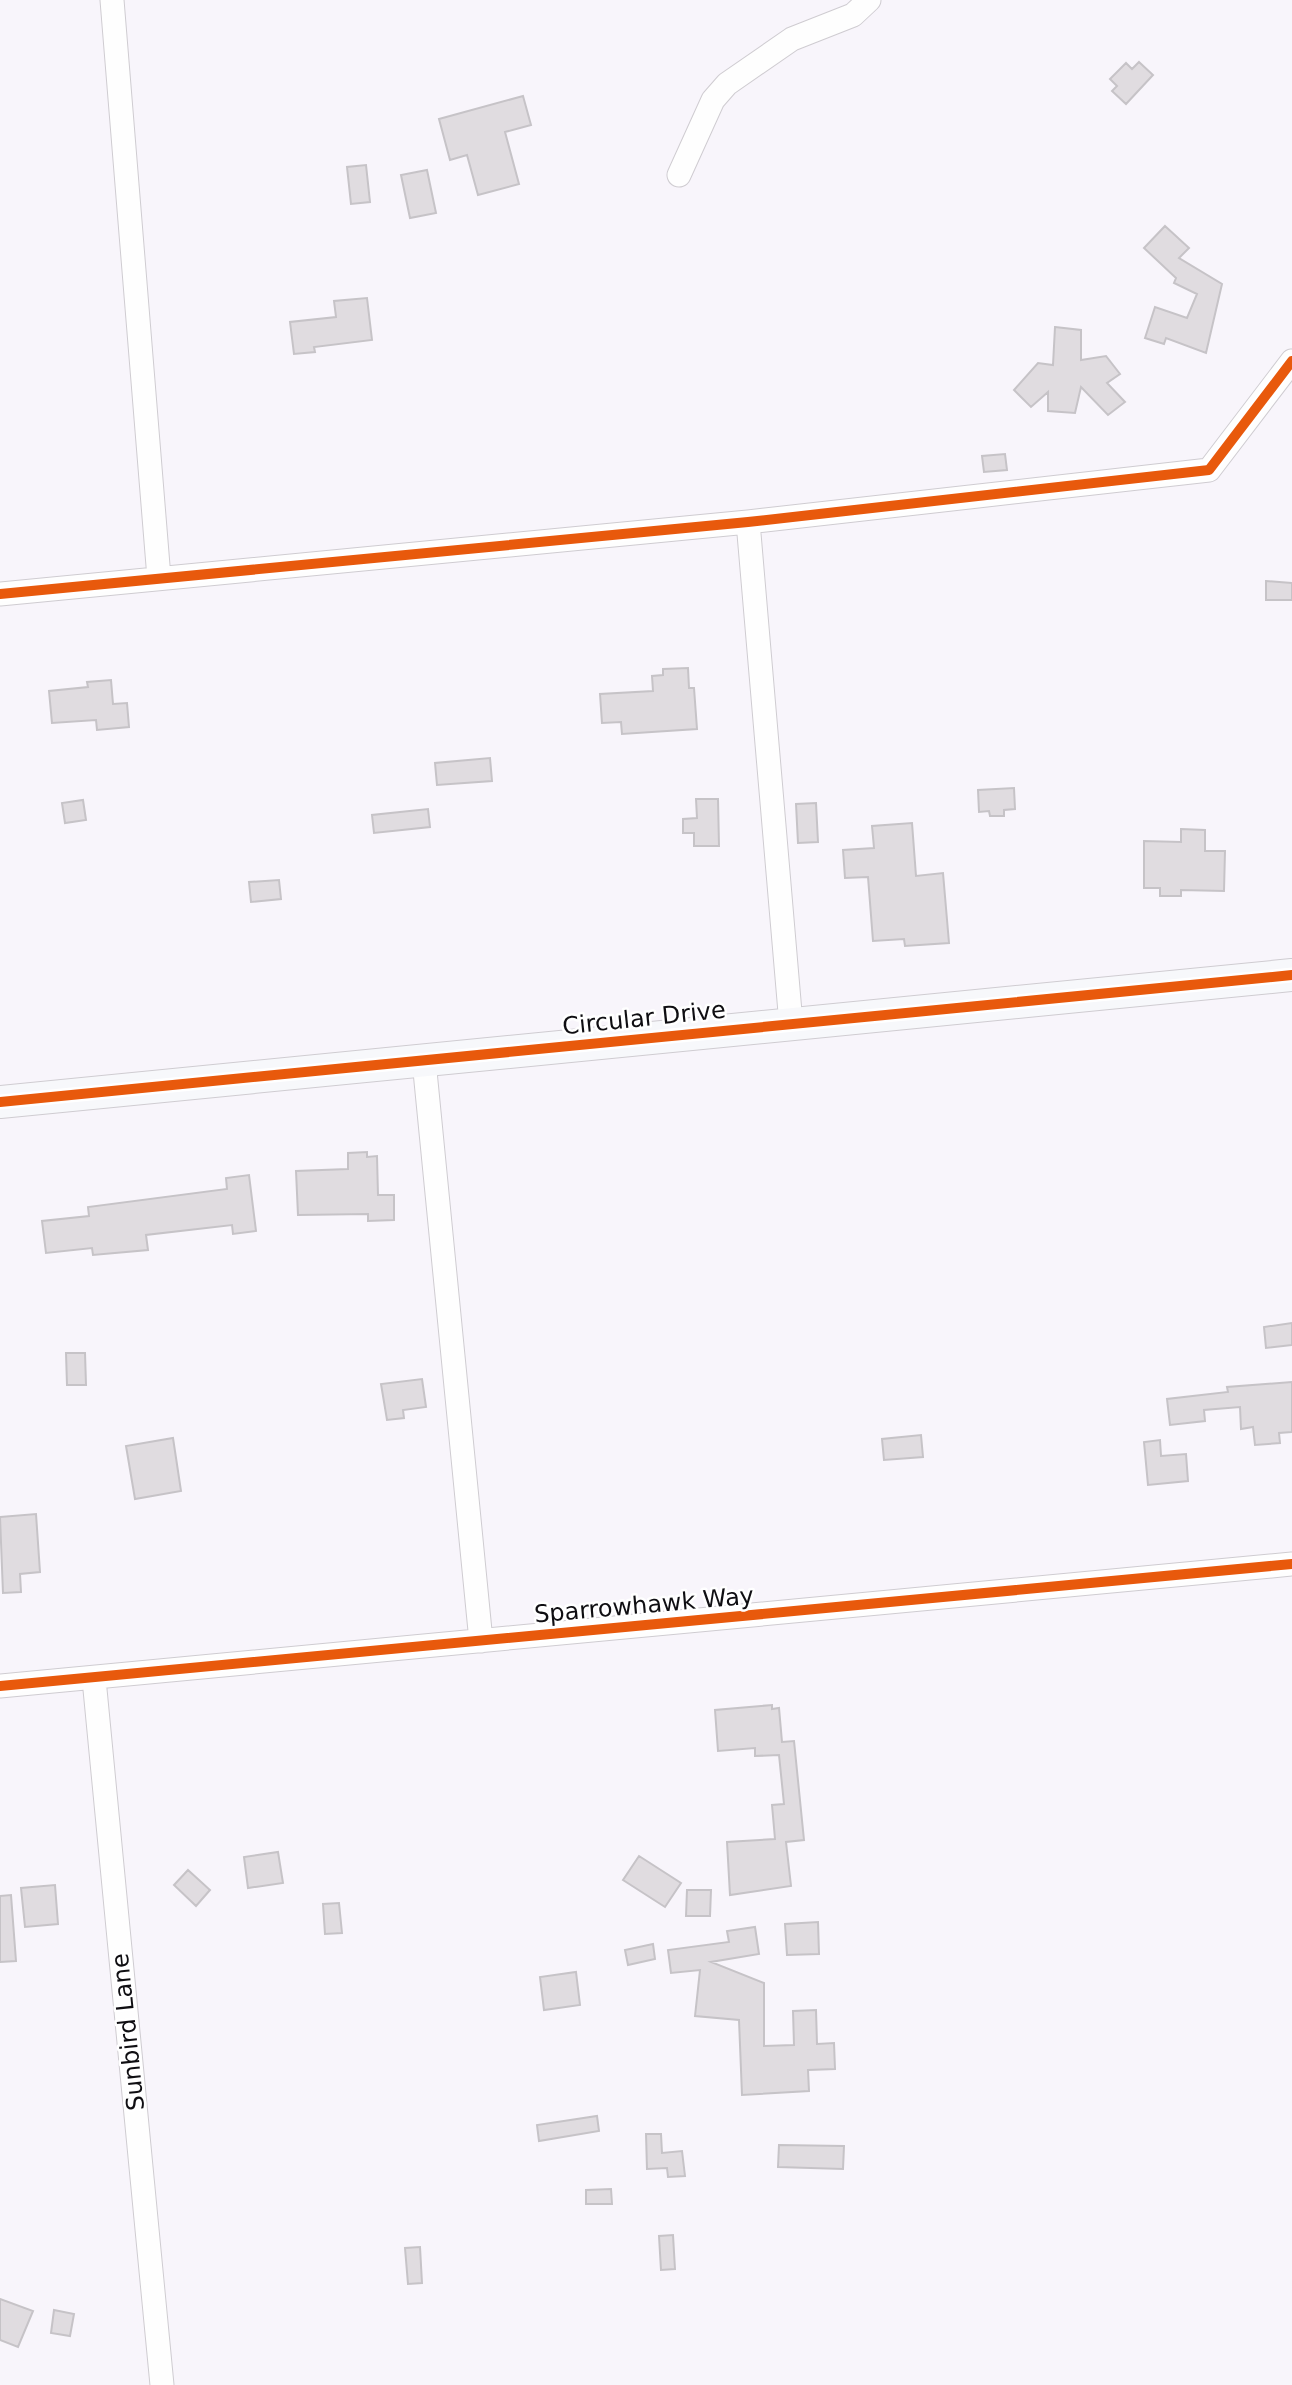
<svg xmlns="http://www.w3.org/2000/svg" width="1292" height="2385" viewBox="0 0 1292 2385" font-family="'DejaVu Sans',sans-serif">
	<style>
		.building { fill: #e0dce0; stroke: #c6c3c7; stroke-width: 2 }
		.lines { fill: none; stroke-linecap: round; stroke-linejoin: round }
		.street-casing { stroke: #cfccd1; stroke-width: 25 }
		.secondary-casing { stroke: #cfccd1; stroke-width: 34 }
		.street { stroke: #fefefe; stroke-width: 23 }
		.secondary { stroke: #f7f8fb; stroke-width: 32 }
		.cycleway-casing { stroke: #fff; stroke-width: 15 }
		.cycleway { stroke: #e8590c; stroke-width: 10 }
		.labels { text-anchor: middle; stroke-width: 5; stroke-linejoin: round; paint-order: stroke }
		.street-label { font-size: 24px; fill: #0f0e12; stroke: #fff }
	</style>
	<rect width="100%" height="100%" fill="#f8f5fb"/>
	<path class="building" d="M1139 62 1153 75 1126 104 1112 91 1117 86 1110 79 1126 63 1132 69Z
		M523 96 531 125 505 132 519 184 478 195 467 155 450 160 439 119Z
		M366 165 370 202 351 204 347 167Z
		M427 170 436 213 410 218 401 175Z
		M1165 226 1189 248 1179 258 1222 284 1206 353 1166 338 1164 344 1145 338 1155 307 1187 318 1197 294 1174 283 1176 278 1144 248Z
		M367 298 372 340 314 347 315 352 294 354 290 322 336 317 334 301Z
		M1055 327 1081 330V360L1106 356 1120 374 1107 383 1125 402 1108 415 1081 387 1075 413 1048 411V392L1031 407 1014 390 1038 363 1053 365Z
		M1005 454 1007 470 984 472 982 456Z
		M1266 581 1292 583V600H1266Z
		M688 668 689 688H694L697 729 622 734 621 722 602 723 600 694 653 691 652 676 663 675V669Z
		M111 680 113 704 127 703 129 727 97 730 96 720 52 723 49 691 88 687 87 682Z
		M490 758 492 781 437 785 435 763Z
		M1014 788 1015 809 1004 810V816H990L989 811 979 812 978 790Z
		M696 799H718L719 846H694V833H683V819L697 818Z
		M83 800 86 820 65 823 62 803Z
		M816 803 818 842 798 843 796 804Z
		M428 809 430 827 374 833 372 815Z
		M912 823 916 876 943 873 949 943 905 946 904 939 873 941 868 877 845 878 843 850 874 848 872 826Z
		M1181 829 1205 830V851H1225L1224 891 1181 890V896H1160V888H1144V841L1181 842Z
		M279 880 281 899 251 902 249 882Z
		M367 1152V1157L377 1156 378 1195H394V1220L368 1221V1214L298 1215 296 1171 348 1169V1153Z
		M249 1175 256 1231 233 1234 232 1225 146 1235 148 1250 93 1255 92 1248 46 1253 42 1221 89 1216 88 1207 227 1189 226 1178Z
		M1292 1323V1345L1266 1348 1264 1327Z
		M66 1353H85L86 1385H67Z
		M422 1379 426 1407 403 1410 404 1418 387 1420 381 1384Z
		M1292 1382V1432L1279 1433 1280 1443 1255 1445 1253 1427 1241 1429 1240 1407 1204 1410 1205 1421 1170 1425 1167 1399 1228 1392 1227 1387Z
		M921 1435 923 1457 884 1460 882 1439Z
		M173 1438 181 1491 135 1499 126 1446Z
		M1160 1440 1161 1456 1186 1454 1188 1481 1148 1485 1144 1442Z
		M36 1514 40 1572 20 1574 21 1592 3 1593 0 1517Z
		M772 1705V1709L779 1708 782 1742 794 1741 804 1840 786 1842 791 1886 730 1895 727 1842 775 1839 772 1805 784 1804 779 1755 755 1756V1748L718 1751 715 1710Z
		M278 1852 283 1883 248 1888 244 1857Z
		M639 1856 681 1883 665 1907 623 1880Z
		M188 1870 210 1890 196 1906 174 1885Z
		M55 1885 58 1924 25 1927 21 1888Z
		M687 1890H711L710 1916H686Z
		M11 1895 16 1961 0 1962V1896Z
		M339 1903 342 1933 325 1934 323 1904Z
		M818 1922 819 1954 787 1955 785 1924Z
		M755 1927 759 1954 711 1962 764 1983V2046L794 2045 793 2011 816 2010 817 2044 834 2043 835 2069 808 2070 809 2091 742 2095 739 2020 695 2016 700 1970 671 1973 668 1950 729 1942 727 1931Z
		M653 1944 655 1959 628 1965 625 1950Z
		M576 1972 580 2005 544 2010 540 1977Z
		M597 2116 599 2131 539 2141 537 2125Z
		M646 2134H661L662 2153 682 2151 685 2176 668 2177 667 2168 647 2169Z
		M779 2145 844 2146 843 2169 778 2167Z
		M611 2189 612 2204H586V2190Z
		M673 2235 675 2269 661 2270 659 2236Z
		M420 2247 422 2283 408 2284 405 2248Z
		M0 2299 33 2311 18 2347 0 2340Z
		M54 2310 74 2314 70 2336 51 2333Z"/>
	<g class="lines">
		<defs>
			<path id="street" d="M112 0 159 578
				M679 175 713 100 727 84 792 39 853 15 869 0
				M748 522 791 1024
				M0 594 748 522 1209 470 1292 361
				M424 1061 481 1641
				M94 1679 162 2385
				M0 1686 1292 1564"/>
			<path id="secondary" d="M0 1102 1292 975"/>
		</defs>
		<use href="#street" class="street-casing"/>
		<use href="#secondary" class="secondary-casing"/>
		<use href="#street" class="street"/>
		<use href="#secondary" class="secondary"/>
		<defs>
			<path id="cycleway" d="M0 594 748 522 1209 470 1292 361
				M0 1102 1292 975
				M0 1686 1292 1564"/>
		</defs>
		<use href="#cycleway" class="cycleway-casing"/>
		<use href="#cycleway" class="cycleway"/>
	</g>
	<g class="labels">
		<g class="street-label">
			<text transform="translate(644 1018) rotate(-6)" y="8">Circular Drive</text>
			<text transform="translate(644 1605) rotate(-5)" y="8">Sparrowhawk Way</text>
			<text transform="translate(128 2032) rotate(-96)" y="8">Sunbird Lane</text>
		</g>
	</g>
</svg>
